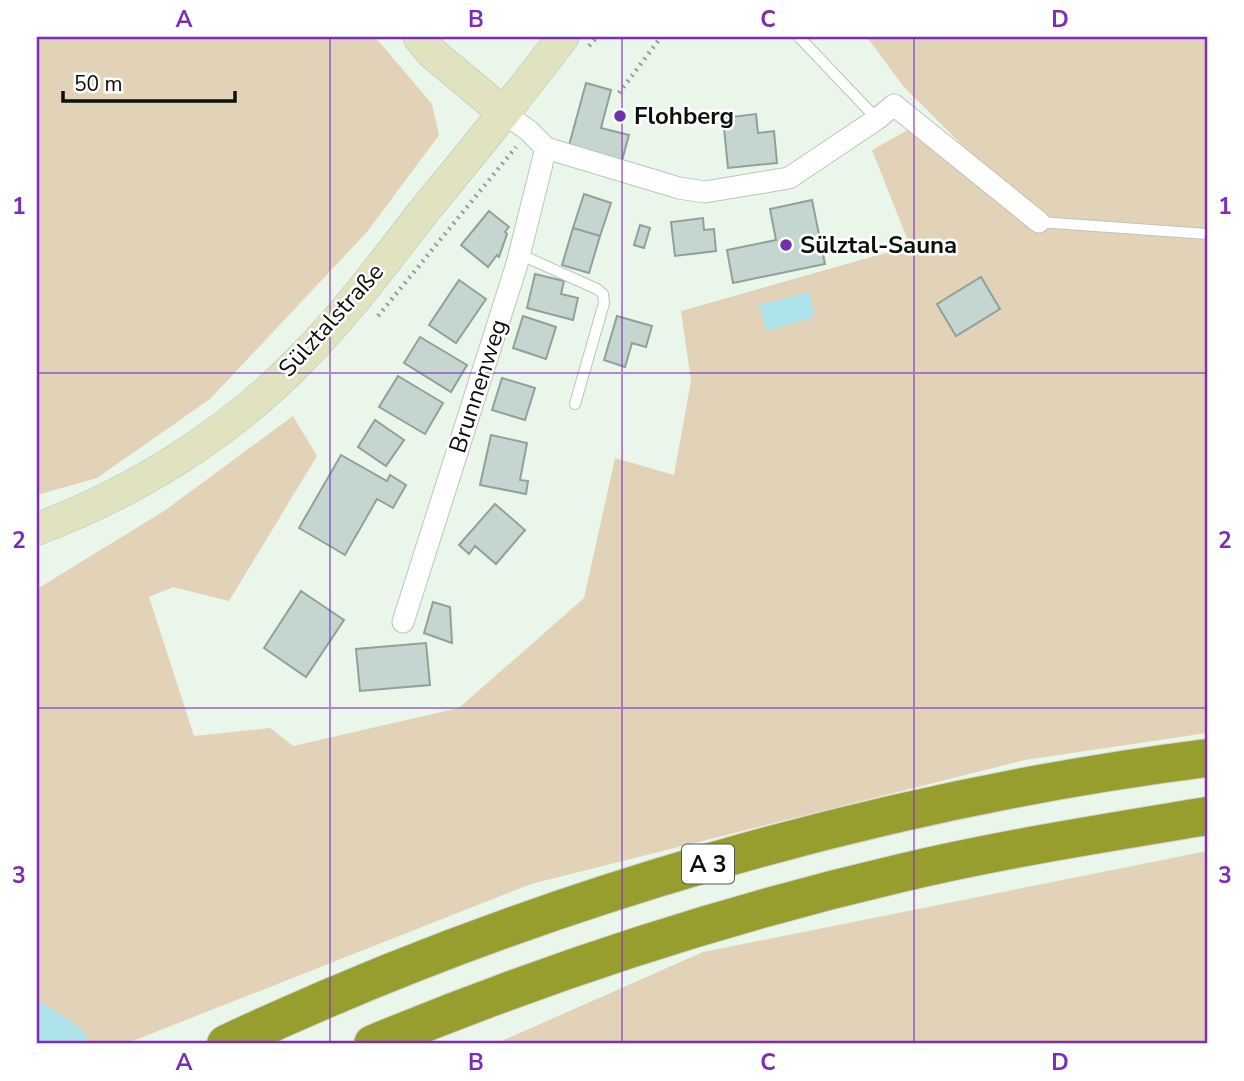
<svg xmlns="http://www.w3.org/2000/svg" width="1244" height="1081" viewBox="0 0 1244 1081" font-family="'Nunito Sans',sans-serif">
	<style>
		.green { fill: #e2d2b7 }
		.water { fill: #afe3eb }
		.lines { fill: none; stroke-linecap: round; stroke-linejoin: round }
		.river { stroke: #afe3eb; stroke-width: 40 }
		.building { fill: #c5d6d1; stroke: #90a09b; stroke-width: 2 }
		.lane-casing { stroke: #bbc6ba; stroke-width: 12 }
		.street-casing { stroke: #bbc6ba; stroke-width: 23 }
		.secondary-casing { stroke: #bbc6ba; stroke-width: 33 }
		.highway-casing { stroke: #d3d4d3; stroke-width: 40 }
		.path { stroke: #969f96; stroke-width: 4.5; stroke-dasharray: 2 5; stroke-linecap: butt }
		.lane { stroke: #fff; stroke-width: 10 }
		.street { stroke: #fff; stroke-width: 21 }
		.secondary { stroke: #e0e2c0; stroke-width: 32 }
		.highway { stroke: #989e2d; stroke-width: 38 }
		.grid { fill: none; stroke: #7b2cbf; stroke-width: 2; stroke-opacity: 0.55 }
		.poi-dot { fill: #6e33a9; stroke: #fff; stroke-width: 2.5 }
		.labels { text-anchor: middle; stroke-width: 5; stroke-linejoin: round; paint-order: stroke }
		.shield { fill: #fff; stroke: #555855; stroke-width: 2 }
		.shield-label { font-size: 23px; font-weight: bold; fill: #0c100c }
		.poi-label { font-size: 24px; font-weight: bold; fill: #0c100c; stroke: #fff; text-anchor: start }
		.street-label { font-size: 24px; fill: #0c100c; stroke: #fff }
		.neatline { fill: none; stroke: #7b2cbf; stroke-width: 2.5 }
		.grid-label { font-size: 23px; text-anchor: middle; font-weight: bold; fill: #7b2cbf }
	</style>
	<rect width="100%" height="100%" fill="#eaf6ea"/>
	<path class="green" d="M37 37H375L432 104 439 135 367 232 210 399 97 478 37 495Z
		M867 37H1207V733L1025 760 531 884 125 1044 37 1043V589L164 511 293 416 317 456 229 601 173 587 149 597 194 736 270 728 293 746 459 708 584 598 615 458 674 475 691 381 681 311 910 246 872 150 915 126 1033 216 903 86Z
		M1207 851V1044H495L703 952Z"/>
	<path class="water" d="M809 292 815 317 766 331 759 305Z"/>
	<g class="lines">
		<path class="river" d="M37 1023 68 1044"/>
	</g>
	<path class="building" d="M586 83 611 90 601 128 629 135 621 164 568 149Z
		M756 114 758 133 774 131 777 163 728 168 723 118Z
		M584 194 611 203 600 236 573 228Z
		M812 200 825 264 733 283 727 250 776 240 770 209Z
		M489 211 509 227 505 232 507 234 499 257 497 255 488 267 461 245Z
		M703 218 704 230 714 229 716 251 675 256 671 222Z
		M640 225 650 228 644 248 634 245Z
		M573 228 600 236 589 273 562 265Z
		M535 274 564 281 561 294 578 298 573 320 527 308Z
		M981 277 1000 309 956 336 937 304Z
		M459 280 486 299 456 343 429 325Z
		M523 316 556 327 546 359 513 348Z
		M617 316 652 326 646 347 632 343 625 367 604 360Z
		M420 337 467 365 451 392 404 363Z
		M398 376 443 403 425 434 379 407Z
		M502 378 535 388 525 420 492 410Z
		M375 420 404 440 386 466 358 447Z
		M491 435 527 443 520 480 528 481 526 494 480 485Z
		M341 455 387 481 390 475 406 485 393 508 377 499 345 555 299 528Z
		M495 504 525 530 496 564 475 546 469 554 459 545Z
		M301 591 344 620 306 677 264 648Z
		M433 602 450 607 452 643 424 633Z
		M426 643 430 685 360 691 356 649Z"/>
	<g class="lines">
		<defs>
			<path id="lane" d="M799 37 877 119
				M1039 222 1207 234
				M519 254 597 289 603 294 604 303 575 404"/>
			<path id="street" d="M504 113 529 131 546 148 679 188 705 192 789 178 877 119 894 105 1039 222
				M403 622 517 264 546 148"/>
			<path id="secondary" d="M419 37 432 53 504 113
				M37 529C135 492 229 434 302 358 347 313 385 261 424 211 471 154 518 96 563 37"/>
			<path id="highway" d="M226 1044C528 902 876 800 1207 758
				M373 1044C544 973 721 915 901 873 1002 849 1105 833 1207 816"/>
		</defs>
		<use href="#lane" class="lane-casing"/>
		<use href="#street" class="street-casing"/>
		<use href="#secondary" class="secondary-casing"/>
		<use href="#highway" class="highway-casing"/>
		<path class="path" d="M589 46 597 37
			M619 93 661 37
			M378 316 516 147"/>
		<use href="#lane" class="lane"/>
		<use href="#street" class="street"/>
		<use href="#secondary" class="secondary"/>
		<use href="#highway" class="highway"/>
	</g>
	<path class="grid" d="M330 37V1044M622 37V1044M914 37V1044M37 373H1207M37 708H1207"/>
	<g class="poi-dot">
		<circle cx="620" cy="116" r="7"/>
		<circle cx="786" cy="245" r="7"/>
	</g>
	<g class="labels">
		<rect class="shield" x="682" y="844.5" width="52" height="39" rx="5"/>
		<g class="shield-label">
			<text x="708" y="872">A 3</text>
		</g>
		<g class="poi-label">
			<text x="634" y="124">Flohberg</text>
			<text x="800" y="253">Sülztal-Sauna</text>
		</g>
		<g class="street-label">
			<text transform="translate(331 320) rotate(-48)" y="8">Sülztalstraße</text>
			<text transform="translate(478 386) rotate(-72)" y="8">Brunnenweg</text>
		</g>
	</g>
	<rect width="1244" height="1081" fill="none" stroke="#ffffff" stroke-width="77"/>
	<path d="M63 91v10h172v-10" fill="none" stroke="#0c100c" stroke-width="3.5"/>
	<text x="74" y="91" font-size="21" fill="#0c100c" stroke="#ffffff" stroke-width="5" paint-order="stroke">50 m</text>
	<rect x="38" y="38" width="1168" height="1004" class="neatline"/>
	<g class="grid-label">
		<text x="184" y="27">A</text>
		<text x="476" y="27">B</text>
		<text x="768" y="27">C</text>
		<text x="1060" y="27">D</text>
		<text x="19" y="214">1</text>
		<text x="1225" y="214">1</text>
		<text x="19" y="548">2</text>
		<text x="1225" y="548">2</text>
		<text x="19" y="883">3</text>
		<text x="1225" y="883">3</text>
		<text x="184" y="1070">A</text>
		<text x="476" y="1070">B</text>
		<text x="768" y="1070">C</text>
		<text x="1060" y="1070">D</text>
	</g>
</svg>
